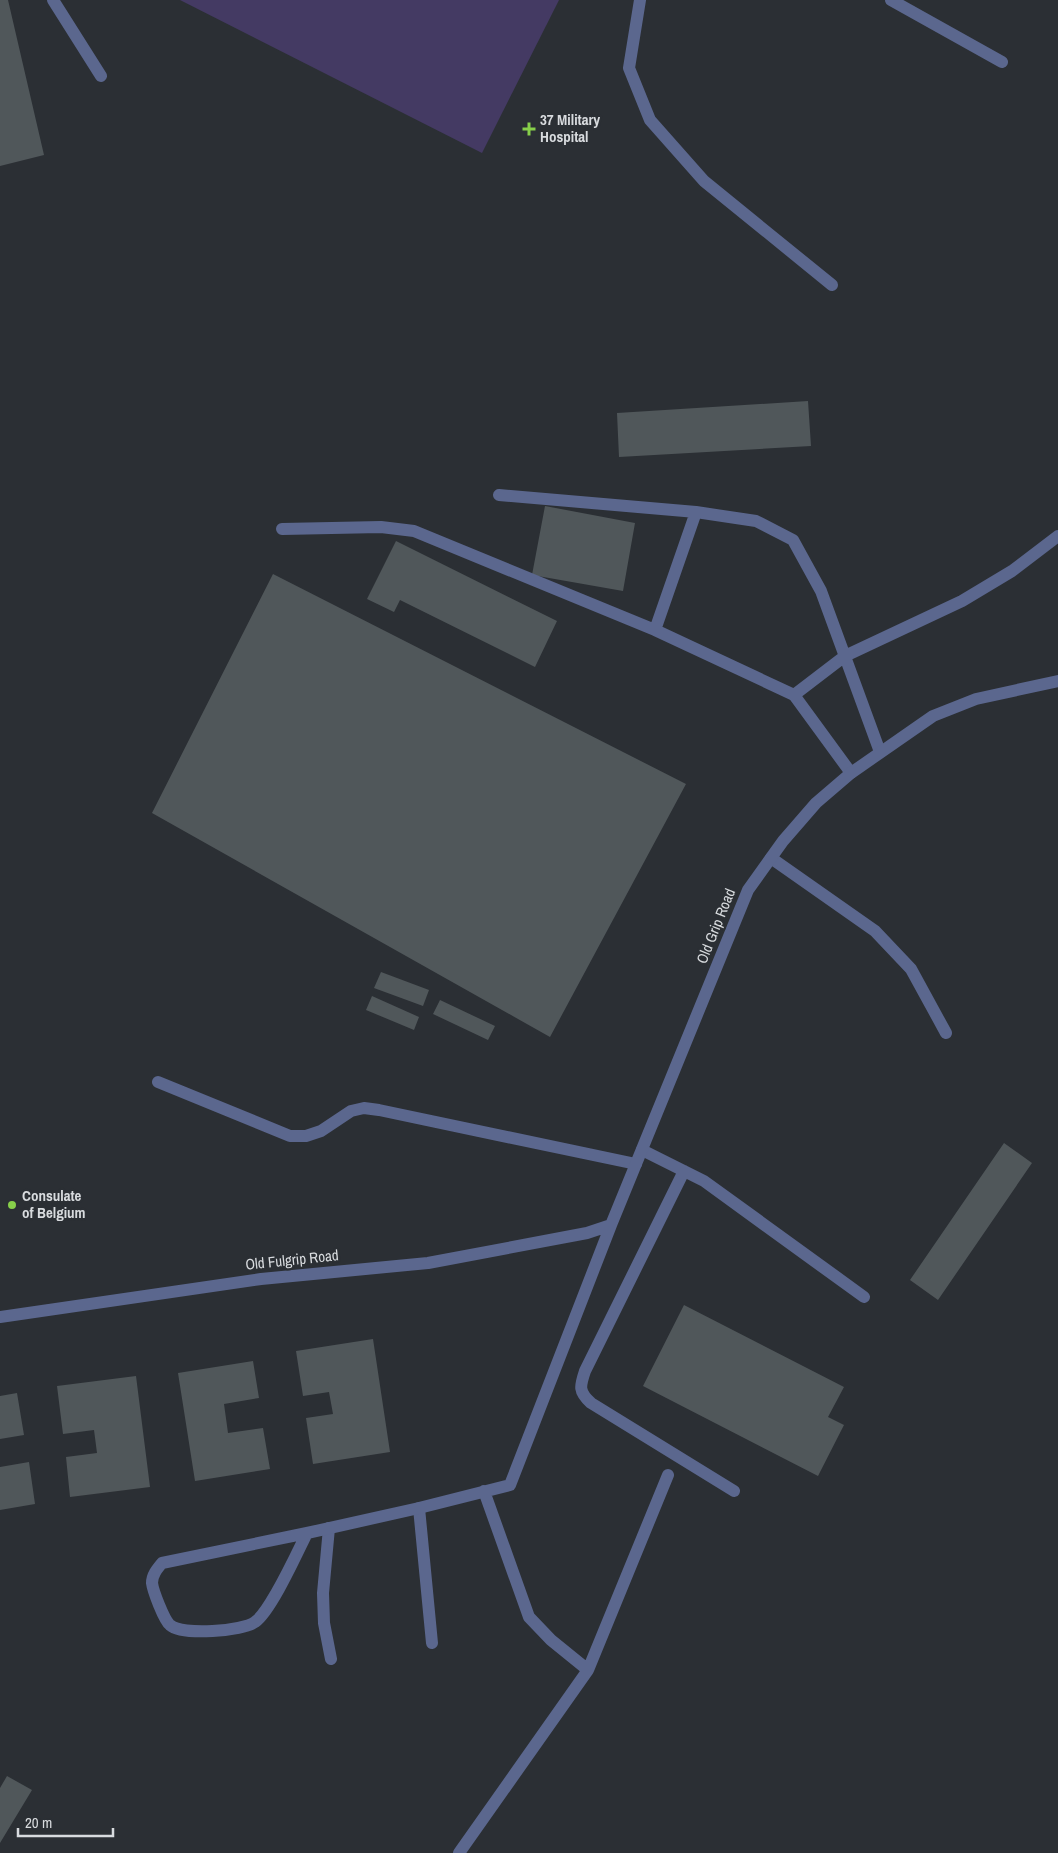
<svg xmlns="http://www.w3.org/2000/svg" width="1058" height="1853" viewBox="0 0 1058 1853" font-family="'Archivo Narrow',sans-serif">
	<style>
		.green { fill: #443a63 }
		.building { fill: #50575a }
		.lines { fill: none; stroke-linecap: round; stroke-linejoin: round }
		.service { stroke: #5b678e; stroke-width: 12 }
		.minor { stroke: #5b678e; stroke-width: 12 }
		.poi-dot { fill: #87cf4a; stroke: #2b2f34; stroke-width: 2 }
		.labels { text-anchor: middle; stroke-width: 4.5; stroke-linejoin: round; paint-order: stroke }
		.poi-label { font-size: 15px; font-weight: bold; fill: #d8dbde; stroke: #2b2f34; text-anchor: start }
		.street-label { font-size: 15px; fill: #d8dbde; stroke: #2b2f34 }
	</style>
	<rect width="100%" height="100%" fill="#2b2f34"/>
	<path class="green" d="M180 0H559L482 153Z"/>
	<path class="building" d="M0 0H8L44 155 0 166Z
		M808 401 811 446 619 457 617 413Z
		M545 506 635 523 623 591 532 575Z
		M396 541 557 621 535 667 400 600 394 612 367 599Z
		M273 574 686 784 550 1037 152 813Z
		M381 972 429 990 423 1006 374 988Z
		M372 996 419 1017 414 1030 366 1010Z
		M440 1000 495 1026 488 1040 433 1014Z
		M1004 1143 1032 1163 938 1300 910 1280Z
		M684 1305 844 1387 828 1417 844 1425 818 1476 643 1386Z
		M373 1339 390 1452 313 1464 306 1418 333 1414 329 1392 303 1396 296 1351Z
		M253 1361 259 1398 224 1404 228 1433 263 1428 270 1469 195 1481 178 1373Z
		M136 1376 150 1487 70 1497 66 1457 97 1453 94 1430 63 1434 57 1386Z
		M17 1393 24 1435 0 1439V1396Z
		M29 1462 35 1504 0 1510V1467Z
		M7 1776 32 1790 0 1843V1788Z"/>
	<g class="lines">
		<path class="service" d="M53 0 101 76
			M640 0 629 68 650 120 704 181 832 285
			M499 495 696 512 655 630
			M696 512 756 521 793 540 821 591 880 752
			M282 529 381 527 414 531 655 630 794 695 851 773
			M794 695 845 656 962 601 1012 571 1058 536
			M771 858 875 931 911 969 946 1033
			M158 1082 290 1136H306L321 1131 351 1111 364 1108 379 1110 636 1164
			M642 1150 704 1181 864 1297
			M684 1171 585 1371C580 1386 578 1391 591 1403L734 1491
			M419 1508 432 1643
			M329 1528 323 1593 324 1623 331 1659"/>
		<path class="minor" d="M891 0 1002 62
			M0 1317 261 1279 428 1263 587 1233 611 1225 748 890 783 841 816 803 851 773 933 716 976 699 1058 681
			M307 1533C297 1553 271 1611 255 1622 243 1631 182 1636 170 1625 164 1620 153 1591 152 1583 152 1575 157 1569 162 1563L307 1533 419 1508 510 1485 611 1225
			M588 1670 668 1475
			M459 1853 588 1670 551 1640 529 1617 484 1491"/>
	</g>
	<g class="poi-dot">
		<path d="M526.5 121.5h5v5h5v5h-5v5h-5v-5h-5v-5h5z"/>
		<circle cx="12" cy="1205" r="5"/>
	</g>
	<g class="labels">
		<g class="poi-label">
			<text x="540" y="125">37 Military<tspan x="540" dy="17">Hospital</tspan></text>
			<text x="22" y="1201">Consulate<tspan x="22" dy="17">of Belgium</tspan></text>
		</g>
		<g class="street-label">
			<text transform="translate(716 926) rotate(-68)" y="5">Old Grip Road</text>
			<text transform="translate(292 1260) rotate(-6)" y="5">Old Fulgrip Road</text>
		</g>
	</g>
	<path d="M18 1828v8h95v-8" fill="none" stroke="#d8dbde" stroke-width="2.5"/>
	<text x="25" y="1828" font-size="15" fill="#d8dbde" stroke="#2b2f34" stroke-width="4" paint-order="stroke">20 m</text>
</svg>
